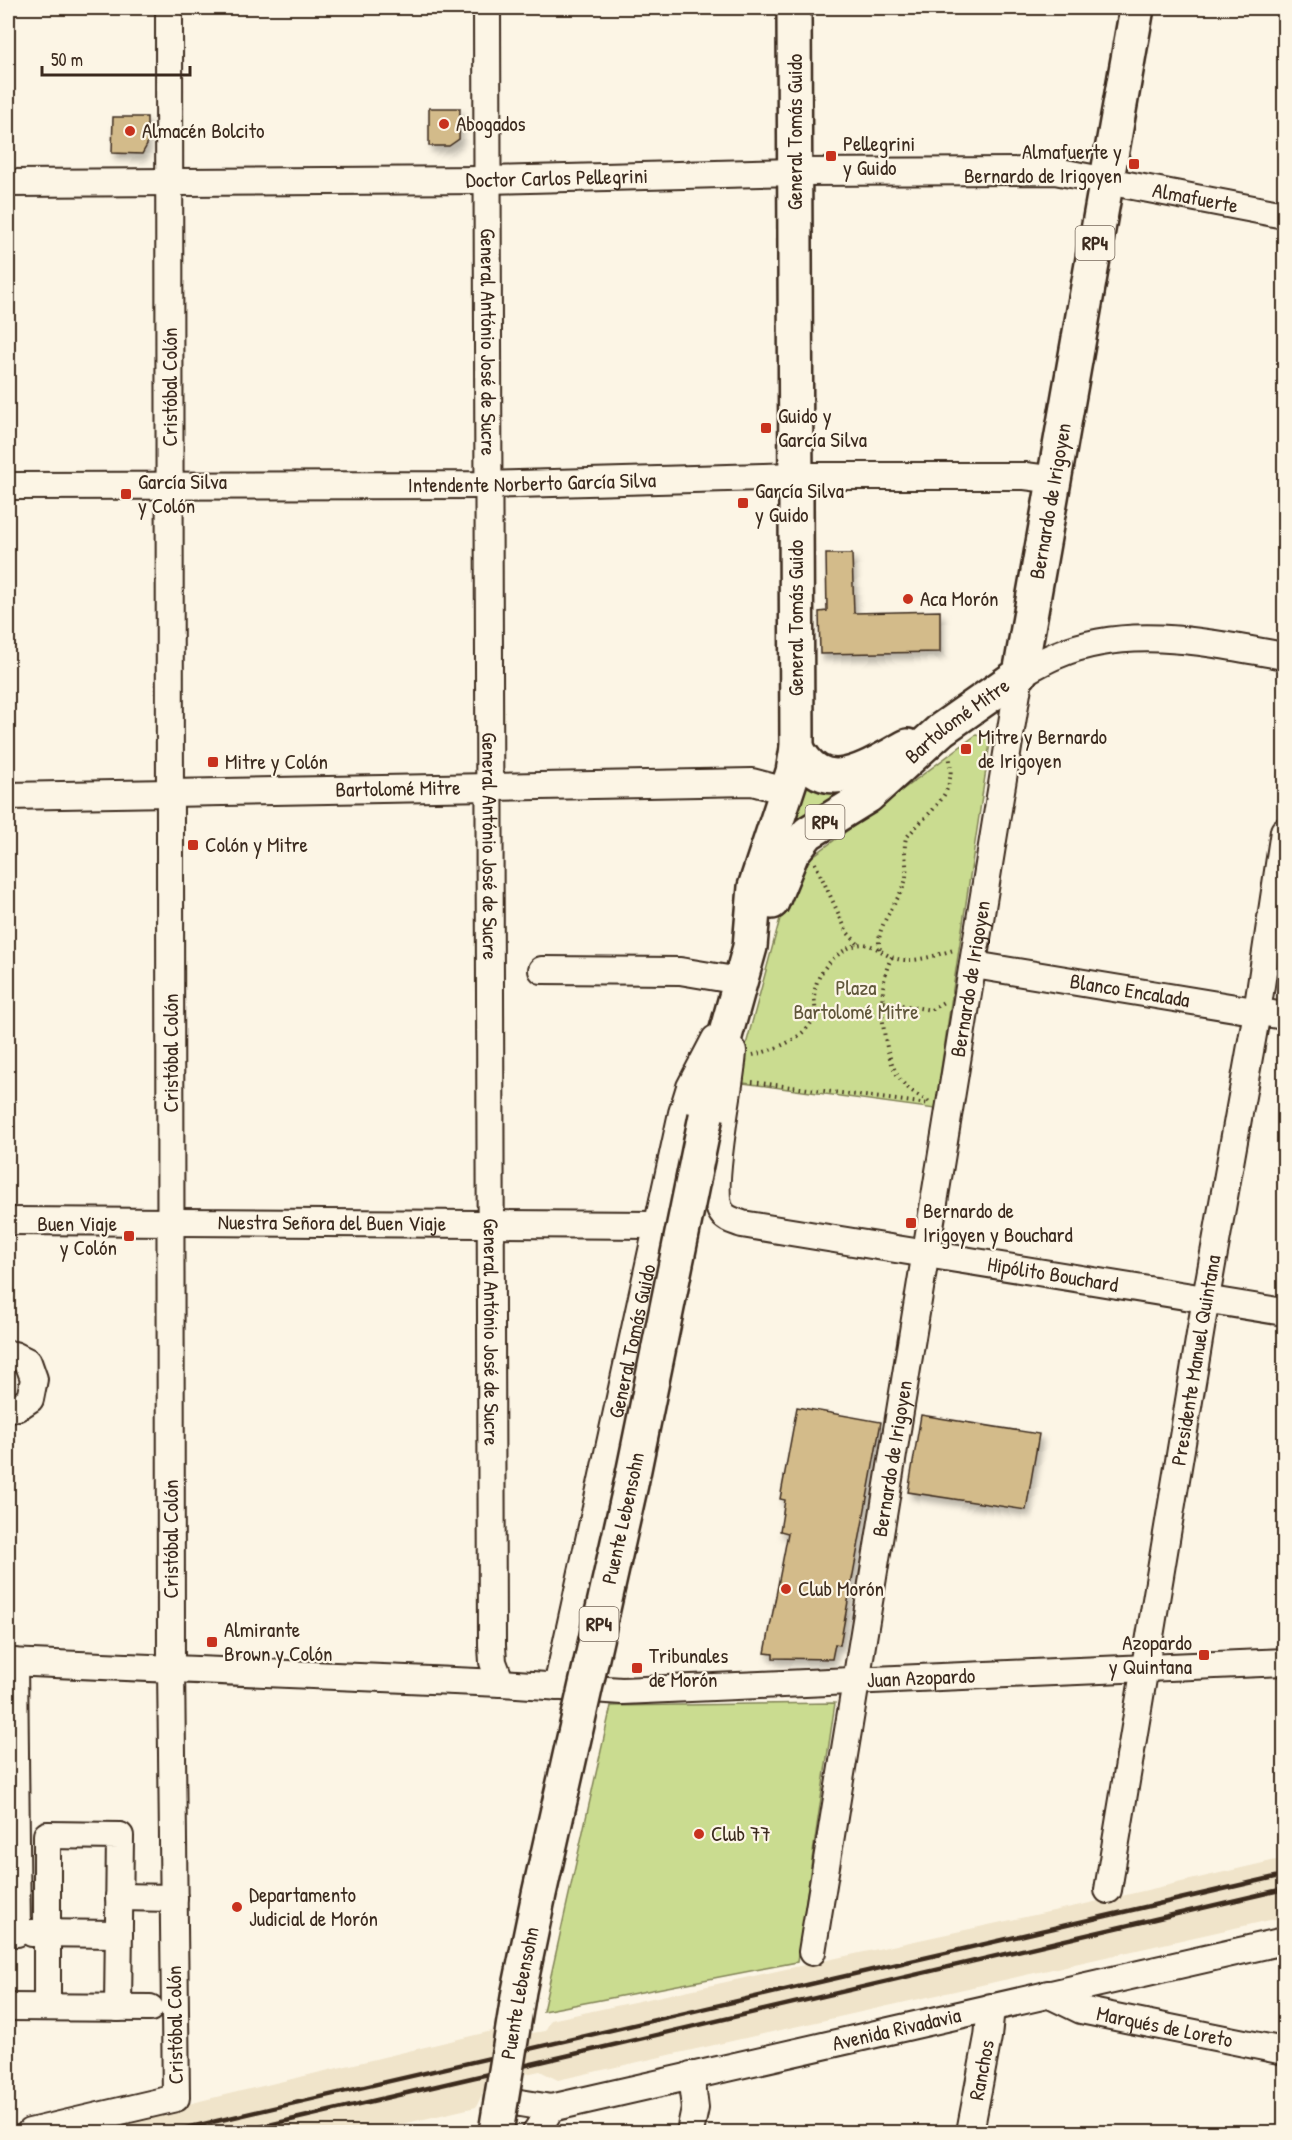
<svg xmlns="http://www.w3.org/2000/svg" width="1292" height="2140" viewBox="0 0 1292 2140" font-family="'Patrick Hand',sans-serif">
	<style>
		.built { fill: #f0e4ca }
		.green { fill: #cadc90; stroke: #828357; stroke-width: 1.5 }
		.building { fill: #d3bb8a; stroke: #3b2a1e; stroke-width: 1.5; filter: url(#shadow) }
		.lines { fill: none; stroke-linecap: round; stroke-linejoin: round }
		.minor-casing { stroke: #3b2a1e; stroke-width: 30 }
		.major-casing { stroke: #3b2a1e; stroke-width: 38 }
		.path { stroke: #3b2a1e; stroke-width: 4; stroke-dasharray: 1.5 4.5; stroke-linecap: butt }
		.minor { stroke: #fcf5e5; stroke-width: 26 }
		.major { stroke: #fcf5e5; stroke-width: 33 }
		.rail { stroke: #3b2a1e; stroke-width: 4.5 }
		.major-bridge-casing { stroke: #3b2a1e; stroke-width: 38; stroke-linecap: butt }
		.major-bridge { stroke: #fcf5e5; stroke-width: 33 }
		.poi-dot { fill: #c8321e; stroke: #fcf5e5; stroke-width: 2 }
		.labels { text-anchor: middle; stroke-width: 4.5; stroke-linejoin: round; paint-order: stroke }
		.shield { fill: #fcf5e5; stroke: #75675a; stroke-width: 1.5 }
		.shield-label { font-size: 20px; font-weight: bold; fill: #3b2a1e }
		.poi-label { font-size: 21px; fill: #3b2a1e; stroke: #fcf5e5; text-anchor: start }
		.street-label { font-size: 21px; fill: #3b2a1e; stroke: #fcf5e5 }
		.park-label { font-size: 21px; fill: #5f563a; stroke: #fcf5e5 }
	</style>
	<defs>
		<filter id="shadow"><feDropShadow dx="3.5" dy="6" stdDeviation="3" flood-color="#0004"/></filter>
	</defs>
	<rect width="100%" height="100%" fill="#fcf5e5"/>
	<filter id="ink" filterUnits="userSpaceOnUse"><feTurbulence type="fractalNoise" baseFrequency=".0167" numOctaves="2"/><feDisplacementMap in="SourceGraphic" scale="12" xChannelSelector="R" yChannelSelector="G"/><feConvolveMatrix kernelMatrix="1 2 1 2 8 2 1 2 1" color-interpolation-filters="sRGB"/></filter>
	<g filter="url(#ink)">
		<path class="built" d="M1284 1858V1917L558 2080 540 2071 488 2082 476 2107 368 2132H82L204 2100 492 2031 500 2038 545 2031 551 2020 1113 1898Z"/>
		<path class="green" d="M976 735 988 738 990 743 935 1109 736 1082 785 900 801 865Z
			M888 764 787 844 800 768Z
			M835 1703 797 1962 543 2011 611 1706Z"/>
		<path class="building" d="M429 108H460L459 139 449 146H429Z
			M113 117H147V145L142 154 112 153Z
			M826 554H852L854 613 940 611V652L820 654 819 612 827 611Z
			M797 1407 881 1422 840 1645 835 1644 832 1659 773 1658V1654L765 1653 788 1533 780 1531 785 1500 780 1499Z
			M921 1415 1039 1434 1026 1510 908 1492Z"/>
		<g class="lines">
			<defs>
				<g id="minor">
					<path id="s1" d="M487 8 492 1646 493 1662 501 1683"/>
					<path id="s2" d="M8 183 487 180 795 172 1055 171 1284 215"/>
					<path id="s3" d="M8 486 487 485 796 476H1025L1056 480"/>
					<path id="s4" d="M8 796 752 782 786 791"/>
					<path id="s5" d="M974 965 1284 1016"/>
					<path d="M542 970 680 971 740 981"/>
					<path id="s6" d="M733 1051C732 1083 706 1193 722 1213 727 1220 735 1221 742 1224L1284 1312"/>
					<path id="s7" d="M8 1221 657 1225"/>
					<path d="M8 1354 14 1355 28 1362 34 1379 30 1399 18 1407 8 1408"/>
					<path id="s8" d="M8 1662 501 1683 622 1691 1284 1662"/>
					<path d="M14 1662 17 1933"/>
					<path id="s9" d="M557 1687 682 1113 690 1087 715 1039"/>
					<path id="s10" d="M1108 1890 1206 1298 1257 1012 1284 831"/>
					<path d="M119 1897 174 1898"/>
					<path d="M32 1933 119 1934"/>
					<path id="s11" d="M812 1952 1020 674C1032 668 1044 660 1057 655 1128 624 1211 643 1284 656"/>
					<path id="s12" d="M1048 1994 1081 2010 1284 2051"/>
					<path d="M8 2007 150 2008"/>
					<path d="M47 2007V1835L120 1836 118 2008"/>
					<path id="s13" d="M508 2101 551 2108 1284 1941"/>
					<path d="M30 2132 176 2098 171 1668 169 8"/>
					<path d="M536 2132 551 2108"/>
					<path d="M690 2132 695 2108 691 2075"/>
					<path id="s14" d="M970 2132 988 2037 991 2007"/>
				</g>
				<g id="major">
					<path d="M797 748C825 801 869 766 908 746"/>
					<path id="s15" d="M772 902 792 853 808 833 868 796 942 729 1020 674 1137 8"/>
					<path d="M706 1116 717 1065 750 947 755 887 793 772 797 748 794 8"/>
				</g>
			</defs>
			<use href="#minor" class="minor-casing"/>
			<use href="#major" class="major-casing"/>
			<path class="path" d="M815 863 847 932 858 944
				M880 949C874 928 897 904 904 885 910 869 902 853 906 838 929 810 958 797 949 755
				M892 957C875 985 881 1058 903 1083 910 1091 921 1097 930 1102
				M884 1002 931 1010 945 1001
				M753 1055C774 1050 811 1037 815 1012 816 1005 813 996 815 989 818 973 831 958 845 950 874 933 879 959 905 960 921 961 939 954 954 950
				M752 1082 929 1104"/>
			<use href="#minor" class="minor"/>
			<use href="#major" class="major"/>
			<path class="rail" d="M169 2132 1284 1875
				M239 2132 1284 1889"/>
			<defs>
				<g id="major-bridge">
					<path id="s16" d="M496 2132 519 1991 539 1894 631 1484 706 1116"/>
				</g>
			</defs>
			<use href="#major-bridge" class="major-bridge-casing"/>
			<use href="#major-bridge" class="major-bridge"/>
		</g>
	</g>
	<g class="poi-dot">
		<circle cx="444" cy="124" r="6"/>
		<circle cx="130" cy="131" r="6"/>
		<rect x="825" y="150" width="12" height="12" rx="3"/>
		<rect x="1128" y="158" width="12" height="12" rx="3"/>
		<rect x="760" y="422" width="12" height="12" rx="3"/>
		<rect x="120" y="488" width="12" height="12" rx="3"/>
		<rect x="737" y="497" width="12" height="12" rx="3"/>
		<circle cx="908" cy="599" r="6"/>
		<rect x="960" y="743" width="12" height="12" rx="3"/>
		<rect x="207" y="756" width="12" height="12" rx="3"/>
		<rect x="187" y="839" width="12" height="12" rx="3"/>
		<rect x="905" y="1217" width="12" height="12" rx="3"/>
		<rect x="123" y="1230" width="12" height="12" rx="3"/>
		<circle cx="786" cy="1589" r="6"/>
		<rect x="206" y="1636" width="12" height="12" rx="3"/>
		<rect x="1198" y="1649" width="12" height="12" rx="3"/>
		<rect x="631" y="1662" width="12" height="12" rx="3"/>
		<circle cx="699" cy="1834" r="6"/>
		<circle cx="237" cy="1907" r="6"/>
	</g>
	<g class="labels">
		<g class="shield">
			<rect x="1075.5" y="226" width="39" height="34" rx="4.5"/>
			<rect x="805.5" y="805" width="39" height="34" rx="4.5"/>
			<rect x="579.5" y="1607" width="39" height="34" rx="4.5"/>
		</g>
		<g class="shield-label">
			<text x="1095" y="250">RP4</text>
			<text x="825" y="829">RP4</text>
			<text x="599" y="1631">RP4</text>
		</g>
		<g class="poi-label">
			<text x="456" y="131">Abogados</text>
			<text x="142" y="138">Almacén Bolcito</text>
			<text x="843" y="151">Pellegrini<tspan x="843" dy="24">y Guido</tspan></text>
			<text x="1122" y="159" text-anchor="end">Almafuerte y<tspan x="1122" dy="24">Bernardo de Irigoyen</tspan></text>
			<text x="778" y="423">Guido y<tspan x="778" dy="24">García Silva</tspan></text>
			<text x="138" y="489">García Silva<tspan x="138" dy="24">y Colón</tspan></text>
			<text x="755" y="498">García Silva<tspan x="755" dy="24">y Guido</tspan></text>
			<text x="920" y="606">Aca Morón</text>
			<text x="978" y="744">Mitre y Bernardo<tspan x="978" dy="24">de Irigoyen</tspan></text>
			<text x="225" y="769">Mitre y Colón</text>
			<text x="205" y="852">Colón y Mitre</text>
			<text x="923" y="1218">Bernardo de<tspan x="923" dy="24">Irigoyen y Bouchard</tspan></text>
			<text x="117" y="1231" text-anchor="end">Buen Viaje<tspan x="117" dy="24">y Colón</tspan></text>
			<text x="798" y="1596">Club Morón</text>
			<text x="224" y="1637">Almirante<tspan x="224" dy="24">Brown y Colón</tspan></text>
			<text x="1192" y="1650" text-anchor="end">Azopardo<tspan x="1192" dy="24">y Quintana</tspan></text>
			<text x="649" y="1663">Tribunales<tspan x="649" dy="24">de Morón</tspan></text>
			<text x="711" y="1841">Club 77</text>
			<text x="249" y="1902">Departamento<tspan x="249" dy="24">Judicial de Morón</tspan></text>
		</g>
		<g class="street-label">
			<text transform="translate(795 132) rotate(-90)" y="7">General Tomás Guido</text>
			<text dy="7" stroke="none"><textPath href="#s2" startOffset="549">Doctor Carlos Pellegrini</textPath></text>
			<text dy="7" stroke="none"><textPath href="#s2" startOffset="1190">Almafuerte</textPath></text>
			<text dy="7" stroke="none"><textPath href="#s1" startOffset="334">General António José de Sucre</textPath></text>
			<text transform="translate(170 387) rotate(-90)" y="7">Cristóbal Colón</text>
			<text dy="7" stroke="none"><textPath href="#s3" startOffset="524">Intendente Norberto García Silva</textPath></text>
			<text dy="7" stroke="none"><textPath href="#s15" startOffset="520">Bernardo de Irigoyen</textPath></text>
			<text transform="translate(796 618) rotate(-90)" y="7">General Tomás Guido</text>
			<text dy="7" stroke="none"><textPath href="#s15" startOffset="266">Bartolomé Mitre</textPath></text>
			<text dy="7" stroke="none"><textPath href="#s4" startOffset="390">Bartolomé Mitre</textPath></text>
			<text dy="7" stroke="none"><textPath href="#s1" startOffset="838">General António José de Sucre</textPath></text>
			<text dy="7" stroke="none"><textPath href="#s11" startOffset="986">Bernardo de Irigoyen</textPath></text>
			<text dy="7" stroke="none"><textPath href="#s5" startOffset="158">Blanco Encalada</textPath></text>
			<text transform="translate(171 1053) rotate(-90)" y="7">Cristóbal Colón</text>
			<text dy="7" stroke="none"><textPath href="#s7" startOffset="324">Nuestra Señora del Buen Viaje</textPath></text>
			<text dy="7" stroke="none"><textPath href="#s6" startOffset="502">Hipólito Bouchard</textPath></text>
			<text dy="7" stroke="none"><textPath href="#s1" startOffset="1324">General António José de Sucre</textPath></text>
			<text dy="7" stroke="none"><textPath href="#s9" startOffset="354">General Tomás Guido</textPath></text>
			<text dy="7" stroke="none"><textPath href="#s10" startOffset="537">Presidente Manuel Quintana</textPath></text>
			<text dy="7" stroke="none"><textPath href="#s11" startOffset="500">Bernardo de Irigoyen</textPath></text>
			<text dy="7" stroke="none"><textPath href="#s16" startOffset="627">Puente Lebensohn</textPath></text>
			<text transform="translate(171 1539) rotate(-90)" y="7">Cristóbal Colón</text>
			<text dy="7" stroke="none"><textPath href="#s8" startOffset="914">Juan Azopardo</textPath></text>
			<text dy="7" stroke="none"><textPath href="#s16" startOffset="141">Puente Lebensohn</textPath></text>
			<text transform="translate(175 2025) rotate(-91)" y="7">Cristóbal Colón</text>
			<text dy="7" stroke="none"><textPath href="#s12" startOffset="122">Marqués de Loreto</textPath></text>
			<text dy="7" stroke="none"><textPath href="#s13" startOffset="398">Avenida Rivadavia</textPath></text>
			<text dy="7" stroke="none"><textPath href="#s14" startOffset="63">Ranchos</textPath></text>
		</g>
		<g class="park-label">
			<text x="856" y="995">Plaza<tspan x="856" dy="24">Bartolomé Mitre</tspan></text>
		</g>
	</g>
	<rect width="1292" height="2140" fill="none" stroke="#fcf5e5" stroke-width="30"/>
	<rect x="15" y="15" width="1262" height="2110" fill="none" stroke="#3b2a1e" stroke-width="2" filter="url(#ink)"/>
	<path d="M42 66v9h148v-9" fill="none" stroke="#3b2a1e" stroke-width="3"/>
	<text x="51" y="66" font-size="18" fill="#3b2a1e" stroke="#fcf5e5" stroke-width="4.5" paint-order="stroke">50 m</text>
</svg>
